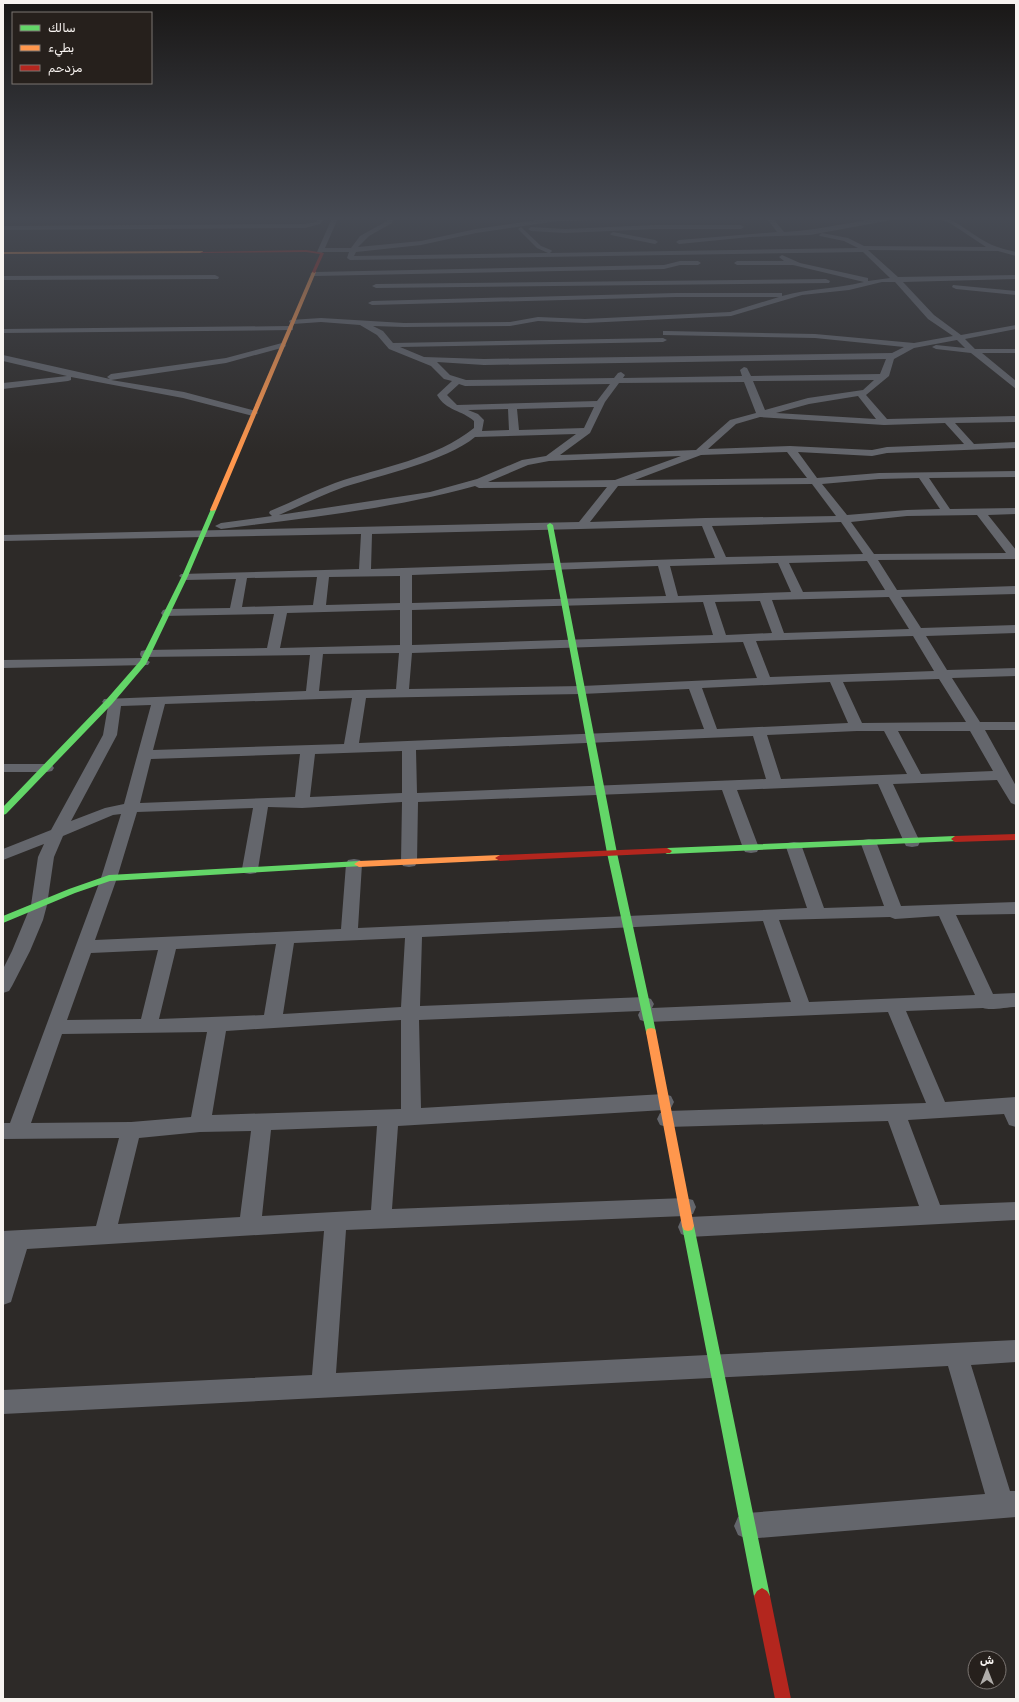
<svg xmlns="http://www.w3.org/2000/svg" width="1019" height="1702" viewBox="0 0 1019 1702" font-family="Rubik,'Noto Naskh Arabic',sans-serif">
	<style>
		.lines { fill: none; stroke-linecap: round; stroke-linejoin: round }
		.street { fill: #64666c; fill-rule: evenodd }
		.fast { fill: #63d668; fill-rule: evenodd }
		.slow { fill: #ff974d; fill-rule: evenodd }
		.jam { fill: #b3261e; fill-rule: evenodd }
	</style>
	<rect width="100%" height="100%" fill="#2d2a28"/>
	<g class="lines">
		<path class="street" d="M320 216H326L320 224 305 228 3 230V226L305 224 316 222Z
			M333 216H339L325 248H351L360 236 387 221V216H393L392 223 369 236 358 247 421 241 476 229 558 217 707 216 704 218 558 221 476 233 421 245 356 252 354 256 548 253 537 248 518 229 521 227 541 246 551 250 552 251 550 253 858 248 844 241 820 236 819 235 822 233 848 238 864 246 986 247 950 223 929 216C957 216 968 234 992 245 999 248 1008 250 1016 252V256L998 251 868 250 898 277 1016 275V279L903 282 934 315 961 335 1016 325V329L965 339 975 349H1016V353H982L1016 381V389L971 353 936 349 932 347 936 345 965 348 957 340 914 348 894 359 889 376 866 395 887 419 1016 416V422L955 423 974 444 1016 442V448L887 453 872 456 798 452 817 478 879 473 1016 471V477L929 478 950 509 1016 508V514L988 515 1016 550V559L878 560 897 590 1016 586V594L901 597 921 628 1016 625V633L926 636 947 670 1016 668V676L952 678 980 722H1016V730H985L1016 786V805L1011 803 997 780 893 784 920 842 918 846 912 847 906 846 904 842 878 784 737 790 759 848 757 852 751 853 745 852 743 848 722 790 418 802 417 862 415 866 409 867 403 866 401 862 402 802 302 808 268 807 258 869 256 873 250 874 244 873 242 869 253 808 137 812 117 878 95 940 341 929 346 864 348 860 354 859 360 860 362 864 358 928 807 908 786 847 788 843 794 842 800 843 802 847 824 908 884 906 861 844 863 840 869 839 875 840 877 844 901 906 1016 902V914L956 915 993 994 1016 993V1007C1006 1007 991 1011 983 1008L906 1011 945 1102 1016 1097V1127L1009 1125 1004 1114 908 1120 940 1205 1016 1202V1220L689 1237 681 1234 678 1227 681 1220 689 1217 919 1206 888 1121 667 1127 660 1125 657 1119 660 1113 667 1111 926 1103 888 1012 647 1022 640 1020 638 1015 640 1011 419 1020 421 1108 664 1094 671 1096 674 1102 671 1108 664 1110 398 1126 392 1209 685 1198 693 1200 696 1207 693 1214 685 1216 346 1230 336 1373 1016 1340V1362L971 1365 1010 1491H1016V1517L747 1539 738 1535 734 1526 738 1517 747 1513 985 1494 948 1366 3 1414V1390L312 1375 324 1231 27 1249 11 1302 3 1305V1231L96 1226 119 1138 3 1139V1123H10L101 878 121 814 113 815 63 836 54 857 47 905 43 920 30 951 12 986 9 991 3 993V969L12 951 31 905 38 857 44 844 3 860V849L51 830 103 735 108 706 102 702 104 699 306 691 310 655 141 657 140 654 141 651 146 650 267 648 274 614 163 616 161 613 163 610 167 609 230 608 236 579 185 580 179 576 181 574 359 569 361 534 3 541V535L579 522 607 487 479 488 475 486C392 509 306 518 221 529L215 526 221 523 272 516 269 513 270 511C292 502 313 491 335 483 381 467 436 459 474 428V421C462 410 446 411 437 395L452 381 444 379 431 366 389 349 377 335 360 325 321 322 293 324 289 322 290 320 321 318 404 323 510 322 538 317 585 319 730 312 779 297H676L372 305 368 303 372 301 676 293H782V296C809 288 837 289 864 282L793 265H737L734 263 737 261H784L779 257 782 255 800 263 868 278V281L890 278 863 252 350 260 347 258 349 252H323L320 254 317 252ZM882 282H895L928 319 953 336 914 343 815 334 666 331H663V335L815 338 904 347 892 353 484 359 424 357 400 347 663 342 667 340 663 338 393 343 383 331 373 326 404 327 510 326 538 321 585 323 731 316 802 295 849 290ZM886 359 880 374 751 376 747 368 744 367 740 370 742 376 623 378 625 375 621 372 618 373 614 378 466 380 450 375 437 362 484 365ZM874 380 863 390 808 398 765 410 753 381ZM744 382 756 413 730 420 696 450 560 455 590 433 605 402 619 383ZM459 384 465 386 610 384 597 401 457 405 447 395ZM858 396 876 419 776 413 809 404ZM594 407 584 428 519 430 517 409ZM508 409 509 430 482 431 484 420 478 414 468 410ZM760 417 884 425 945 423 964 444 887 447 872 450 790 446 708 449 736 424ZM576 434 546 456 522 460 477 479 430 492 279 515C300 506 322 495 344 487 381 475 446 461 475 437ZM787 452 807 478 635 480 701 455ZM681 456 615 480 488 482 528 465 549 461ZM919 478 940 509 907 510 847 515 822 484 879 479ZM812 484 836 516 705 518 590 522 618 486ZM977 515 1006 553 874 554 851 522 907 516ZM841 522 863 554 726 557 712 526ZM702 526 715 558 371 569 372 534ZM867 561 885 590 803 592 789 563ZM778 563 791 592 678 596 670 566ZM658 566 666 596 412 603V575ZM400 576V603L326 605 329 577ZM317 577 313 605 242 607 247 578ZM889 597 909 629 784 633 772 600ZM760 601 772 633 726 635 715 602ZM703 602 713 635 412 645V610ZM400 610V645L280 648 287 613ZM913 636 934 671 770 677 756 641ZM743 642 757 678 582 686 409 689 412 653ZM399 653 396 689 319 691 323 654ZM939 679 966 722 862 723 843 682ZM830 682 848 723 717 729 702 688ZM689 689 704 729 359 743 366 698 582 694ZM352 698 344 744 153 750 165 704ZM151 705 124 804 105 808 71 821 117 735 121 706ZM857 731H884L907 774 781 779 767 735ZM898 731H970L993 771 921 774ZM753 736 766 779 417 793 416 750ZM402 751V793L310 797 315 754ZM300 754 295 797 140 803 151 759ZM939 916 975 995 809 1002 779 920 890 917 895 919ZM763 921 791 1002 652 1008 654 1004 651 999 645 997 420 1006 422 937ZM405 938 401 1007 283 1014 294 943ZM276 944 264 1015 159 1019 176 949ZM158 950 141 1019 67 1020 91 953ZM401 1020V1109L212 1115 226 1031ZM207 1032 191 1117 131 1122 31 1123 62 1034ZM377 1126 371 1210 262 1216 271 1130ZM251 1131 240 1217 118 1224 139 1138 200 1132Z
			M765 216H771L784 232C827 230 870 216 913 216L810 235 750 237 679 244 676 242 679 240 777 232Z
			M655 225H741L744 227 741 229H655L565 233 531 231 528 229 531 227 565 229Z
			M613 232 655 240 658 242 655 244 611 235 610 234Z
			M680 261H698L701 263 698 265H680L664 269 314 276 310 274 314 272 664 265Z
			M215 275 219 277 218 279 3 280V276Z
			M826 279 830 281 829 283 376 288 372 286 376 284Z
			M953 285 1016 291V295L956 289 952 287Z
			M290 326H293V330L3 333V329Z
			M282 343 286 345 285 347 226 363 111 380 184 392 256 411 258 413 253 416 183 398 71 377V380L68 381 3 389V383L67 376 3 361V355L110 379 107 377 111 374 226 358Z
			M143 658 150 662 148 665 3 668V660Z
			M3 764H47L52 765 54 768 52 771 47 772H3Z"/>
		<path class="fast" d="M211 509 216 510 188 576 146 664 112 704 6 814 3 815V807L106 700 140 661 182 576Z
			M550 523 553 525 617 853 656 1032 655 1035 651 1036 647 1035 646 1032 607 853 547 525Z
			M955 836 959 839 958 841 667 854 662 851 667 848Z
			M359 861 362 862 364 864 362 866 110 881 75 893 3 923V916L69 889 109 875Z
			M688 1221 692 1222 694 1226 770 1596 767 1601 762 1604 757 1601 754 1596 682 1226 684 1222Z"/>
		<path class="slow" d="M203 251 202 253 3 254V252Z
			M314 271 316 272 216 510 211 511 210 510 312 272Z
			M500 855 503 856 505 858 503 860 359 867 354 864 359 861Z
			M651 1028 655 1029 656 1032 694 1226 692 1230 688 1231 684 1230 682 1226 646 1032 647 1029Z"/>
		<path class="jam" d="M306 250 324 253 315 273 312 272 320 254 306 252 202 253 200 252Z
			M1016 834V840L955 842 951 839 955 836Z
			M667 848 672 851 670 853 500 861 495 858 500 855Z
			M762 1588 767 1591 770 1596 791 1699H775L754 1596 757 1591Z"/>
	</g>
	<linearGradient id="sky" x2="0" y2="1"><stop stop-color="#191716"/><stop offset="0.48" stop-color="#464a53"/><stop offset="1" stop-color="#464a53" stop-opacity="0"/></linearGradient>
	<rect width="1019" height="454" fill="url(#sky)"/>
	<rect width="1019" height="1702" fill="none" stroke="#f7f3f0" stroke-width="8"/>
	<rect x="12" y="12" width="140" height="72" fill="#26201c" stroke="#7a7471"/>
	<rect x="20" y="25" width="20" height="6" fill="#63d668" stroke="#7a7471"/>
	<text x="48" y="32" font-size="12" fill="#f7f3f0">سالك</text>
	<rect x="20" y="45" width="20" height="6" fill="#ff974d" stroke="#7a7471"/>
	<text x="48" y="52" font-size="12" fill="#f7f3f0">بطيء</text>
	<rect x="20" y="65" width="20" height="6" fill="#b3261e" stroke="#7a7471"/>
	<text x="48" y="72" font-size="12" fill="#f7f3f0">مزدحم</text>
	<g transform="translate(987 1670)"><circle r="19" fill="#26201c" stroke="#7a7471"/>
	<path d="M0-3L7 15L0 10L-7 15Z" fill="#b0adaa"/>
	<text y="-6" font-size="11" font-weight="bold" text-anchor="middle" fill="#f7f3f0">ش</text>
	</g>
</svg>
